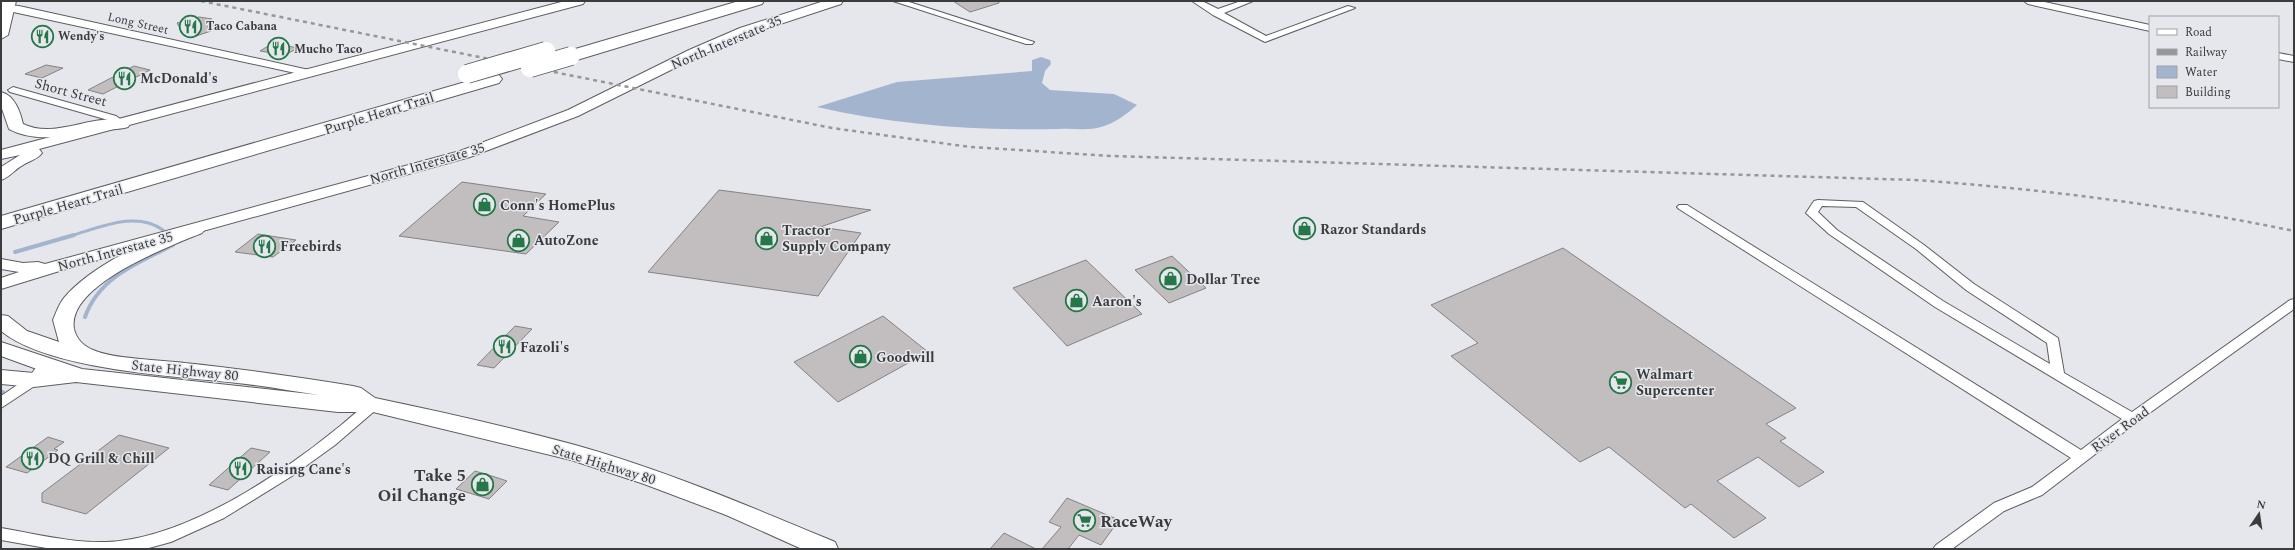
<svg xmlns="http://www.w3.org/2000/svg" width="2295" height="550" viewBox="0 0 2295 550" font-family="Spectral,serif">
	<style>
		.water { fill: #a3b5ce }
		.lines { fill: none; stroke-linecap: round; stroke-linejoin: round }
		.stream-far1 { stroke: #a3b5ce; stroke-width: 3 }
		.stream { stroke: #a3b5ce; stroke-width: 4 }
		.building { fill: #c2bdbf; stroke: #868183 }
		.street-casing { stroke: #5c5e62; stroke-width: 2 }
		.secondary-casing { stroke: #5c5e62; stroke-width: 2 }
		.primary-casing { stroke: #5c5e62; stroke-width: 2 }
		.highway-casing { stroke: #5c5e62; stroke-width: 2 }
		.street { fill: #fff; fill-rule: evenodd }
		.secondary { fill: #fff; fill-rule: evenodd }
		.primary { fill: #fff; fill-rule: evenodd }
		.highway { fill: #fff; fill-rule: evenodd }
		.rail { stroke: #96979b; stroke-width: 2.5; stroke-dasharray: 4 4; stroke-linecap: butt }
		.highway-bridge-casing { stroke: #5c5e62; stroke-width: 20; stroke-linecap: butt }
		.highway-bridge { stroke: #fff; stroke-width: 18 }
		.labels { text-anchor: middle; stroke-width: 3; stroke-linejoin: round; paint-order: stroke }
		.far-street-label { font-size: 12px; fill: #3a3b3d; stroke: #e5e7ec }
		.far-poi-label { font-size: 12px; font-weight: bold; fill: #3a3b3d; stroke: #e5e7ec; text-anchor: start }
		.street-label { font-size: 14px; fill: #3a3b3d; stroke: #e5e7ec }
		.poi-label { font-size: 14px; font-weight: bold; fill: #3a3b3d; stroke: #e5e7ec; text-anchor: start }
		.near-poi-label { font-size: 17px; font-weight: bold; fill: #3a3b3d; stroke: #e5e7ec; text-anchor: end }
	</style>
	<rect width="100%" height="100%" fill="#e5e7ec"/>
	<path class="water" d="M1041 57 1050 60 1051 64 1045 71 1042 83 1050 90 1114 94 1137 105C1127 114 1115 123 1101 127 1089 131 1072 128 1059 129 979 131 895 125 817 107L897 82 1032 71V60Z"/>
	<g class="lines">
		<path class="stream-far1" d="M70 236C99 228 136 210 163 230"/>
		<path class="stream" d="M15 252 74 235
			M85 317C99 277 138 263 173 245L174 242
			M1 392H3"/>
	</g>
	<path class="building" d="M953 1H999V3L970 12Z
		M199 17 212 19 205 23 211 31 193 37 190 33 184 35 177 23Z
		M273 43 298 48 285 55 260 51Z
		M46 65 63 68 42 78 25 74Z
		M134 66 150 70 103 94 88 90Z
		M462 182 546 194 523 216 559 222 526 254 399 236Z
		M719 190 871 210 820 227 861 233 818 296 648 272Z
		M258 234 296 240 273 257 235 252Z
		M1563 248 1796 408 1766 424 1786 438 1780 441 1824 472 1799 487 1758 457 1717 481 1766 518 1734 538 1691 504 1685 508 1609 447 1580 462 1451 356 1478 343 1431 305Z
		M1172 256 1206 288 1169 303 1135 270Z
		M1086 260 1142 314 1067 346 1013 288Z
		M883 316 928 352 838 402 794 362Z
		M515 326 532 329 494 368 477 365Z
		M119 435 169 448 86 514 42 502V493Z
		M48 437 64 442 54 449 58 450 27 473 6 467Z
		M251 448 270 452 228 490 209 485Z
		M475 471 495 477 507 481 489 499 456 489Z
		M1067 498 1119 520 1101 545 1079 535 1068 549H1042L1061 527 1049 522Z
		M1004 533 1036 549H990Z"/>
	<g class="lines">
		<defs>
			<path id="street" d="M893 1H906L1034 42 1032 44H1026Z
				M1192 1H1202L1218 9 1241 1H1253L1224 13 1266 36 1348 6 1355 8 1265 42 1213 15Z
				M2024 1H2040L2150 25V31L2028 4Z
				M7 5 19 6 309 70 314 73 309 76 4 10 3 8Z
				M2278 53 2294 56V62L2278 59Z
				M13 87 116 116 127 124 126 126H118L108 120 10 92 8 90Z
				M1818 200 1863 202 1924 245 1974 284 2058 338 2064 373 2132 412 2290 300 2294 299V309L2137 422 2042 495 2004 511 1952 549H1933L1936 545 1994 503 2032 487 2071 458 1679 209 1677 207 1679 205H1687L2081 450 2122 419 1935 307 1829 234 1806 213 1814 201ZM1822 206 1856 207 1916 249 1966 290 2047 343 2050 364 1943 301 1837 230 1818 212Z
				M46 360 51 361 53 364 39 383 1 408V396L29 377 41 361Z
				M373 400 378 402 380 405 378 408 335 445 292 476 224 518 171 542 145 549H52L1 540V528C36 534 71 543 106 542 193 539 305 459 368 402Z"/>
			<path id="secondary" d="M565 1H585L583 4 39 149 42 153C38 159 29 161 23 165 15 169 10 177 1 180V167L20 155 1 159V150Z
				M824 1H843L841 4 750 34 699 56 578 116 470 157 66 269 1 289V278L19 272 1 269V259L23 263 38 262 45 264 460 151 568 110 689 50 740 28Z"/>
			<path id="primary" d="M2 1H16L8 35 1 39Z
				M1 92C15 96 20 111 23 124 56 140 93 112 128 121L130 124 128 127C118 130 107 129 97 130 67 135 38 144 9 129L1 106Z
				M196 224 202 225 205 229 202 233C170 246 66 285 74 329 76 338 83 346 93 350 112 359 162 360 185 363 242 369 297 377 353 386L361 388 375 398C442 412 509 427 575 445 664 470 749 506 835 542L838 549H802L726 515 644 484 571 460 373 412H338L76 382 34 387 1 384V370L34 373 45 372 1 356V342L82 369 319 395C292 391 265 386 237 383 175 376 49 370 1 331V315L8 316 27 331 59 342 53 320C56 313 59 304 64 298 89 267 158 233 196 224Z"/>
			<path id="highway" d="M739 1H764L762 4 577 60H565L562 56 565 52Z
				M493 74 499 75 502 79 499 83 1 229V216Z"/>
		</defs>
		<use href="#street" class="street-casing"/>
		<use href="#secondary" class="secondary-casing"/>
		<use href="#primary" class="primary-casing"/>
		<use href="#highway" class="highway-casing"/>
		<use href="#street" class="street"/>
		<use href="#secondary" class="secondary"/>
		<use href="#primary" class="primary"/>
		<use href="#highway" class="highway"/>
		<path class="rail" d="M201 1 832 128 970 147 1112 156 1915 180C2043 189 2169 205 2294 231"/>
		<defs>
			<path id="highway-bridge" d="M530 68 571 56
				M467 74 546 51"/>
		</defs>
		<use href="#highway-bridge" class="highway-bridge-casing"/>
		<use href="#highway-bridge" class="highway-bridge"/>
	</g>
	<defs>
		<symbol id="restaurant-ring" viewBox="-11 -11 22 22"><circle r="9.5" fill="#e5e7ec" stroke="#257748" stroke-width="1.5"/><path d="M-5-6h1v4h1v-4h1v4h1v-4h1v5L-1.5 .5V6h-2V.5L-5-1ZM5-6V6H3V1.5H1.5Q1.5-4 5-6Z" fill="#257748"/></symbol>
		<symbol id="shop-ring" viewBox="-11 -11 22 22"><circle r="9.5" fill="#e5e7ec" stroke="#257748" stroke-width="1.5"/><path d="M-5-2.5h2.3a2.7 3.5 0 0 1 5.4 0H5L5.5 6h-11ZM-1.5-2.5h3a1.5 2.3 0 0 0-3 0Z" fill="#257748"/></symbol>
		<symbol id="supermarket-ring" viewBox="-11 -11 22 22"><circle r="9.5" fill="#e5e7ec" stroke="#257748" stroke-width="1.5"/><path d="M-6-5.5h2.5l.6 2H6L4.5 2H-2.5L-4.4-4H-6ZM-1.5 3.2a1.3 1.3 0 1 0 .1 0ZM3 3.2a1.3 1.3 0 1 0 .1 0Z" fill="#257748"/></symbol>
	</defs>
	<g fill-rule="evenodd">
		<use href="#restaurant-ring" x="178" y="14" width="25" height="25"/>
		<use href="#restaurant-ring" x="30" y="24" width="25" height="25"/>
		<use href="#restaurant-ring" x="266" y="36" width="25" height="25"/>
		<use href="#restaurant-ring" x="112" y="66" width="25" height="25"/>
		<use href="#shop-ring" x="472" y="192" width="25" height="25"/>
		<use href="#shop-ring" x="1292" y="216" width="25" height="25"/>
		<use href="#shop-ring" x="754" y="226" width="25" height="25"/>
		<use href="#shop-ring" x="506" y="228" width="25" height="25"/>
		<use href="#restaurant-ring" x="252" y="234" width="25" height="25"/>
		<use href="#shop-ring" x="1158" y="266" width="25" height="25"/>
		<use href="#shop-ring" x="1064" y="288" width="25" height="25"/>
		<use href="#restaurant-ring" x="492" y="334" width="25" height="25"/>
		<use href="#shop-ring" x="848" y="344" width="25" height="25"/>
		<use href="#supermarket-ring" x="1608" y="370" width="25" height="25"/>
		<use href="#restaurant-ring" x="20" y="446" width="25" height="25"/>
		<use href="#restaurant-ring" x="228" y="456" width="25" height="25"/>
		<use href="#shop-ring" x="470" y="472" width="25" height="25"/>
		<use href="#supermarket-ring" x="1072" y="508" width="25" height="25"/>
	</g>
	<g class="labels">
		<g class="far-street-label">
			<text transform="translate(138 23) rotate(13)" y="4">Long Street</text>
		</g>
		<g class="far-poi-label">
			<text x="206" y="30">Taco Cabana</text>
			<text x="58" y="40">Wendy's</text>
			<text x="294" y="53">Mucho Taco</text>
		</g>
		<g class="street-label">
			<text transform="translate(726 42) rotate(-23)" y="5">North Interstate 35</text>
			<text transform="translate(71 92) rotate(15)" y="5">Short Street</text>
			<text transform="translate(379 113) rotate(-17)" y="5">Purple Heart Trail</text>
			<text transform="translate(427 163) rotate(-16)" y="5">North Interstate 35</text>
			<text transform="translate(68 204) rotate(-16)" y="5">Purple Heart Trail</text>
			<text transform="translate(115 251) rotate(-15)" y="5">North Interstate 35</text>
			<text transform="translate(185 370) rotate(6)" y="5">State Highway 80</text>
			<text transform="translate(2120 429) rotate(-36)" y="5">River Road</text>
			<text transform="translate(604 464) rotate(17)" y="5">State Highway 80</text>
		</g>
		<g class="poi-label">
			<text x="140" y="83">McDonald's</text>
			<text x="500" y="210">Conn's HomePlus</text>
			<text x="1320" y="234">Razor Standards</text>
			<text x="782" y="235">Tractor<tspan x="782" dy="16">Supply Company</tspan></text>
			<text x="534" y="245">AutoZone</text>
			<text x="280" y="251">Freebirds</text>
			<text x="1186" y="284">Dollar Tree</text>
			<text x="1092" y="306">Aaron's</text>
			<text x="520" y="352">Fazoli's</text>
			<text x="876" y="362">Goodwill</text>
			<text x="1636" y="379">Walmart<tspan x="1636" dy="16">Supercenter</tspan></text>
			<text x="48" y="463">DQ Grill &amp; Chill</text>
			<text x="256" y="474">Raising Cane's</text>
		</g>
		<g class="near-poi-label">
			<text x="466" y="481">Take 5<tspan x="466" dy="20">Oil Change</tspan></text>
			<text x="1100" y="527" text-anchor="start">RaceWay</text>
		</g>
	</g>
	<rect width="2295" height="550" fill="none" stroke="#3a3b3d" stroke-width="4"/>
	<rect x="2149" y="16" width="130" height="92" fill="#e5e7ec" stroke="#a1a2a6"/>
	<rect x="2157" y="29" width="20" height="6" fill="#ffffff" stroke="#a1a2a6"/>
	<text x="2185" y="36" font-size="12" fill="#3a3b3d">Road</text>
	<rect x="2157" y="49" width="20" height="6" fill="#96979b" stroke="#a1a2a6"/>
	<text x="2185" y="56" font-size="12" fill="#3a3b3d">Railway</text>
	<rect x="2157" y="66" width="20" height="12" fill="#a3b5ce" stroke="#a1a2a6"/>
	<text x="2185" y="76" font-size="12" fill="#3a3b3d">Water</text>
	<rect x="2157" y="86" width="20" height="12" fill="#c2bdbf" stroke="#a1a2a6"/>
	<text x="2185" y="96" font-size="12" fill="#3a3b3d">Building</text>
	<g transform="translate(2259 514) rotate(13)" stroke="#e5e7ec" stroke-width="3" paint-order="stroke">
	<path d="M0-3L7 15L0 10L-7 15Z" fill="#3a3b3d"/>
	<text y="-6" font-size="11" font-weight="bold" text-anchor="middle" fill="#3a3b3d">N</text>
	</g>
</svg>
